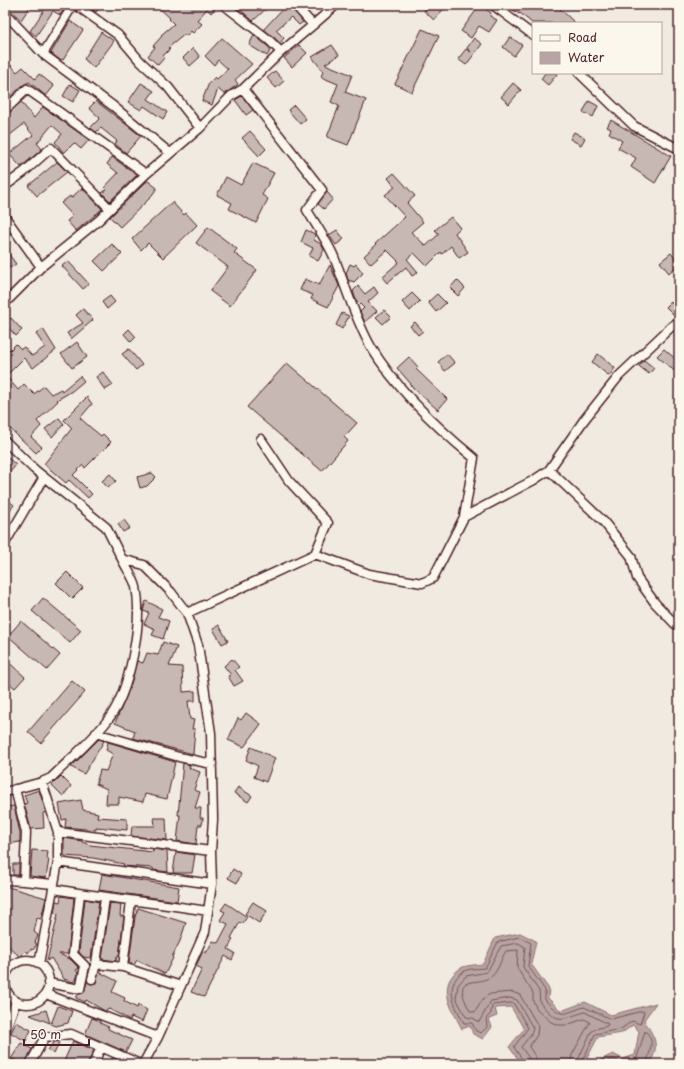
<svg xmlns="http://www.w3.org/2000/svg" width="684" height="1069" viewBox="0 0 684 1069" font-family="'Playpen Sans',sans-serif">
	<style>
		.water { fill: #b8a4a2; stroke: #8c6f72 }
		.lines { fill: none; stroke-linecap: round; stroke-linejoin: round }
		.shore { stroke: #76545b; stroke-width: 1 }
		.building { fill: #c8b8b3; stroke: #4a1f2b }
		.street-casing { stroke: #4a1f2b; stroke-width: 11 }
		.street { stroke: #fbf7ec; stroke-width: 8 }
	</style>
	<rect width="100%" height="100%" fill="#f0eae0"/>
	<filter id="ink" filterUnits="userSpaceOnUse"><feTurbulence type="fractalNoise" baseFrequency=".025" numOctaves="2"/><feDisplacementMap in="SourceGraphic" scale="8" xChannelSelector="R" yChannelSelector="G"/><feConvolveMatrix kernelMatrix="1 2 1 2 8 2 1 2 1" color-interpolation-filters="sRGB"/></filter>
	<g filter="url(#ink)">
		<path class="water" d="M520 933 536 941 531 964 549 989 548 998 561 1011 585 1002 611 1015 656 1003 644 1020C655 1039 660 1043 650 1064H592L613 1054 623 1059 635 1055 639 1031 633 1025 622 1033 598 1037 584 1064H522L509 1047 524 1029 511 1007 495 1008 497 1016 489 1019 492 1027 483 1039 473 1034 470 1026 462 1029C452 1009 435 985 461 968 466 965 477 965 483 964L495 938Z"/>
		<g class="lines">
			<path class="shore" d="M525 1064 514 1047 528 1028 514 1004 511 1003 492 1005 491 1013 486 1019 487 1027 481 1033 476 1031 472 1023H464C455 1006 443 986 463 972 468 968 478 969 485 968L498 942 519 937 531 943 528 966 545 990V1000C563 1019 562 1014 584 1007L611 1019 642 1011 644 1012 640 1024 632 1021 621 1029 595 1034 581 1064
				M530 1064 529 1058 521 1047 531 1034 533 1028 517 1000 510 998 491 1001 479 1022 473 1018 466 1017 456 998 458 985 466 976 487 972 501 946 518 943 525 947 523 967 539 991 540 1003C559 1025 560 1019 585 1012L608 1024 607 1026 595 1029 591 1032 576 1064
				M536 1064 535 1056 529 1047 537 1035 538 1026 520 995 512 992 490 994 483 999 475 1012 470 1011C449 971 477 988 492 976 499 970 501 958 506 951L518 950 517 968 533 993V1001L537 1009 551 1022 558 1025H566L584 1019 590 1022 572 1055 570 1064
				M601 1064 612 1059 623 1063 637 1058 645 1031C657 1041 648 1052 647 1064"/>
		</g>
		<path class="building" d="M10 5H31L21 20 8 8Z
			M44 5H67L60 15 53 11 36 36 30 31 47 6Z
			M85 5H102L96 12Z
			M156 5H218L211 13 207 9 197 20 202 24 193 33 191 31 187 36 185 34 168 48 170 49 163 56 164 58 158 65 148 56 155 47 153 46 162 36 161 35 174 24 169 19 170 18Z
			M235 5H270L253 21Z
			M286 5H290L303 22 299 25 291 17 276 30 284 38 280 43 264 29Z
			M429 5H447L434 20 424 11Z
			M480 5 491 13 490 16 497 20 489 32 479 26 471 38 461 31Z
			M512 5H556L575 23H532L520 13 519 14 512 9 514 7Z
			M70 21 83 30 63 60 61 59 60 60 51 53Z
			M422 29 439 36 412 92 395 84Z
			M101 32 114 41 94 68 84 59Z
			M254 35 271 49 267 56 249 45Z
			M510 37 522 45 514 56 503 47Z
			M222 38 252 64 235 80 238 84 236 86 224 94 218 89 212 105 202 101 209 83 215 77 217 79 228 69 218 60 214 65 205 56Z
			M474 38 482 44 466 65 458 59 466 49 471 52 467 48Z
			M299 45 307 53 292 67 284 58Z
			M332 45 339 55 325 64 352 75 345 92 366 100 348 145 327 137 339 106 331 102 338 84 321 77 323 71 312 57Z
			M193 48 200 57 190 66 183 58Z
			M11 65 17 72 23 67 35 79 39 74 54 86 46 96 29 82 23 85 5 102V71Z
			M275 71 284 81 276 88 267 78Z
			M545 73H558L548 85 541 79Z
			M141 83 154 91 148 99 167 112 163 119 144 106 141 110 128 102Z
			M513 83 521 90 509 104 501 97Z
			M70 84 80 90 73 102 63 96Z
			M242 96 253 110 246 115 235 100Z
			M96 101 141 136 126 153 115 144 117 141 101 128 96 132 90 128 100 118 89 108Z
			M589 101 598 106 593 117 583 112Z
			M21 102 34 118 43 107 89 140 81 149 74 143 64 153 55 142 62 134 52 125 37 143 42 149 21 167 9 154 33 135 24 124 5 139V115Z
			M294 105 306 119 300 124 288 110Z
			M611 120 671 156 655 183 631 167 636 158 618 148 622 141 609 133 611 129 607 127Z
			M250 131 266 149 259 156 242 138Z
			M574 132 585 138 581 145 570 139Z
			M112 157 137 175 110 201 102 193 107 189 105 187 118 173 107 164Z
			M57 162 67 172 37 196 28 186Z
			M253 163 274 173 262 195 268 199 256 223 229 209 232 203 217 195 226 177 241 185Z
			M394 173 415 196 407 203 423 222 411 232 426 246 439 234 435 230 451 217 460 228 455 233 468 252 459 258 451 246 442 254 441 252 427 266 414 253 407 259 418 272 412 276 406 267 387 283 382 277 399 262 387 250 371 264 364 256 376 245 375 244 405 217 385 195 395 187 388 178Z
			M148 181 157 188 150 198 120 227 110 217 146 182Z
			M82 188 102 209 76 231 67 221 73 216 61 203 70 196 71 198Z
			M327 192 333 199 324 209 318 204Z
			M172 202 184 215 186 213 197 225 163 258 148 243 141 250 132 239Z
			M208 227 237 249 234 253 257 270 230 306 210 291 228 267 196 243Z
			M306 230 315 234 314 240 321 244 324 250 318 261 309 256 313 248 301 242Z
			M337 230 344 239 336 245 329 235Z
			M112 244 122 254 104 271 94 261Z
			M5 249 16 264 10 268 5 261Z
			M671 253 679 264 669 273 660 262Z
			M68 261 89 284 83 289 62 266Z
			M350 264 354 266 356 264 363 273 354 282 348 280 346 273Z
			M330 265 339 286 328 307 311 299 313 295 300 290 305 279 319 285Z
			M457 280 465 288 458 296 450 288Z
			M358 286 365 294 374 287 378 293 368 302 377 311 365 322 360 312 364 308 356 300 353 291Z
			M412 293 420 301 410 311 402 302Z
			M437 294 446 303 436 312 428 302Z
			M110 296 115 302 107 309 102 302Z
			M679 299V312L675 316 666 307 671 302 672 304Z
			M83 309 93 320 71 339 67 333 83 323 76 315Z
			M384 310 391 317 383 324 376 317Z
			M342 313 349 316 342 329 336 325Z
			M11 318 22 330 16 336 5 324Z
			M415 322 423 331 418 335 410 326Z
			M43 329 56 350 33 368 24 358 6 376 18 390 24 384 34 394 44 386 51 394 61 389 62 391 80 376 84 381 72 391 57 400 58 401 37 421 41 426 31 437 42 447 36 453 5 424V345L10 350 16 344 21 349 24 347 32 356 45 347 36 334Z
			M129 329 136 337 131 342 124 334Z
			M77 342 87 357 72 368 61 354Z
			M129 349 142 365 136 370 122 354Z
			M664 349 679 362V375L657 356Z
			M447 354 455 363 445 371 438 362Z
			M598 354 615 368 609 376 592 362Z
			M409 357 418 367 416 369 447 399 438 410 410 385 411 384 397 368Z
			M644 360 654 368 649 374 639 366Z
			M287 363 357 423 344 437 348 441 322 471 247 407Z
			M103 372 113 385 105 390 96 377Z
			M87 397 92 404 80 418 90 427 101 436 103 434 111 442 85 468 83 465 73 475 92 494 88 498 69 480 66 483 44 464 72 428 64 420Z
			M59 418 64 424 52 437 45 429Z
			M5 455 16 465 5 478Z
			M152 473 156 477 147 486 140 488 137 477Z
			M110 474 116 481 108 488 102 481Z
			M5 498 14 505 5 516Z
			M124 520 130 528 123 532 118 524Z
			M67 572 83 588 72 599 56 583Z
			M43 598 81 630 70 643 32 611Z
			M146 601 162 609 158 617 169 621 163 639 152 635 155 629 144 624 149 613 143 611Z
			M21 621 60 655 47 670 8 636Z
			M219 625 228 641 222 644 213 629Z
			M163 642 177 647 169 666 182 667 183 692 195 691V701H188L190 719 194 720 192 729H195L193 754 133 738 135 731 115 723 127 695 137 661 143 663 147 653 158 655Z
			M5 659 25 677 15 688 5 680Z
			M232 659 239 667 235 670 243 681 234 686 228 676 231 675 224 666Z
			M72 681 85 692 41 743 28 732Z
			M246 713 261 724 244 747 228 740 238 718 241 720Z
			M99 739 104 741 84 774 71 767Z
			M108 742 175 762 167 799 145 794 143 802 119 797V804H106L107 789 96 784 100 770 106 771 113 754 106 750Z
			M251 747 275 758 266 782 254 777 258 766 246 760Z
			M183 763 190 765 189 768 200 772 194 790 200 792 195 808H201L200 818H203L202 825H198L196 844 177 841 180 815H178Z
			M61 776 71 786 63 796 52 785Z
			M238 787 252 796 248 802 234 793Z
			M39 790 46 812 43 813 44 828 31 829 24 804 27 803 24 795Z
			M81 800 83 810 98 813 97 817 127 819V830L96 827V830L65 827 66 819 62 820 59 804Z
			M14 806 20 833V842L7 844 5 807Z
			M154 818H166L167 840 131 836 132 826H155Z
			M64 838 82 841V842L90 845 153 852V849L167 851 168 872 153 870V868L123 866 124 864 93 858 64 856Z
			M32 850 48 851 47 859H49L46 878 30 876Z
			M176 852 195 855 192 873H173Z
			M13 864H19V875H13Z
			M233 869 241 874 237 883 228 878Z
			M102 874 179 887 177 901 99 890Z
			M5 886 46 898 41 919 37 918 34 932 38 935 35 943 37 944 33 950 31 949 28 953 26 951 20 957 5 943Z
			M61 896 74 898 68 954H59L70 959 79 968 76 970 78 973 76 980 73 982 64 979 51 958 47 961 58 914 54 913 56 901 60 902Z
			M85 899 99 902 91 958 83 957 79 952Z
			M253 902 267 911 259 923 245 914Z
			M110 903 121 904 120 916H124L119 957 117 956 116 961 102 959Z
			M226 903 247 917 242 924 240 922 231 938 233 939 228 949 235 953 232 960 225 956 204 997 199 994V995L191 992 202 969 196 966 203 951 206 953 213 941 218 943 228 924 220 920 225 912 221 910Z
			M138 908 186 923 180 941 172 957 173 958 165 974 137 960 134 965 129 962 135 917Z
			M99 972 117 981 112 992 125 998 124 1001 137 1008 138 1005 147 1010 142 1022 131 1017 130 1020 109 1009 105 1011 86 1000 85 1002 76 998 78 994 84 992 87 982 91 984 96 983Z
			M58 1006 72 1011 68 1023 56 1026 51 1024Z
			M46 1010 50 1023 30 1015Z
			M92 1018 100 1021V1023L109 1027 108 1029 132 1040 126 1052 85 1034Z
			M16 1022 31 1030 26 1041 11 1033Z
			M60 1041 54 1054 48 1050 54 1042Z
			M73 1041 94 1050 88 1064H69L64 1061Z
			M21 1043 32 1049 25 1064 11 1059Z
			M112 1058 121 1062 120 1064H108Z"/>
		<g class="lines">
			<defs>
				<path id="street" d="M73 5 43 54 113 106 170 153
					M76 5 118 35 140 61 168 87 200 128
					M224 5 269 40 281 52
					M295 5 313 25 336 5
					M493 5 533 35
					M5 13 43 54
					M579 73 634 126 679 149
					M243 89 322 190 307 210C316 225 327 241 334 257 346 287 355 319 371 347 397 390 435 426 474 458L464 517
					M5 110 27 89 146 174
					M5 186 24 172 51 148 109 208
					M5 217 41 267
					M5 303 41 267 99 220 146 174 200 128 231 96 243 89 281 52 313 25
					M261 439 289 481 328 523 315 554
					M5 441 34 469 106 527 122 559 144 565 171 592 187 613 198 645 211 733 213 819 211 851 212 884 205 932 158 1037 143 1064
					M549 470 603 521 631 556 637 578 655 603 675 624H679
					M5 543 44 477
					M187 613 315 554 369 574 422 583 433 578 464 517 534 480 549 470 584 420 619 376 671 327 679 321
					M96 733 179 757 212 764
					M15 789 26 832 24 881 53 884
					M5 792 42 782 51 778C70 759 91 742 107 721 130 693 143 622 136 587 134 578 126 568 122 559
					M58 832 211 851
					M58 862 212 884
					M5 880 24 881
					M54 889C106 898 157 903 208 911
					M105 898 96 964 123 967
					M131 901 123 967 181 986
					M5 982a22 22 0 1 1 44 0a22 22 0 1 1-44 0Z
					M39 964 58 862V832L42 782
					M92 979 96 964
					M48 983 80 989 85 966 73 954 80 894
					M46 994 158 1037
					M5 1031 16 1001
					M30 1064 45 1037 71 1034 140 1064
					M93 1064 101 1048"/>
			</defs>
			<use href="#street" class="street-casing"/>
			<use href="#street" class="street"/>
		</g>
	</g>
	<rect width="684" height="1069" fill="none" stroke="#fbf7ec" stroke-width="20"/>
	<rect x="10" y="10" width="664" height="1049" fill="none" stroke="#4a1f2b" stroke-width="1.5" filter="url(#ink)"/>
	<rect x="532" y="22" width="130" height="52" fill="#fbf7ec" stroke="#b4a19f"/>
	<rect x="540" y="35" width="20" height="6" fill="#fbf7ec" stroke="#b4a19f"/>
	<text x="568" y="42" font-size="12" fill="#4a1f2b">Road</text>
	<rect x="540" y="52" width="20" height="12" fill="#b8a4a2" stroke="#b4a19f"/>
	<text x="568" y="62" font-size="12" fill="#4a1f2b">Water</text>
	<path d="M24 1039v6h65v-6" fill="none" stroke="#4a1f2b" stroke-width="2"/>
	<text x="30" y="1039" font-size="12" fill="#4a1f2b" stroke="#fbf7ec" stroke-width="3" paint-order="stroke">50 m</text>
</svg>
